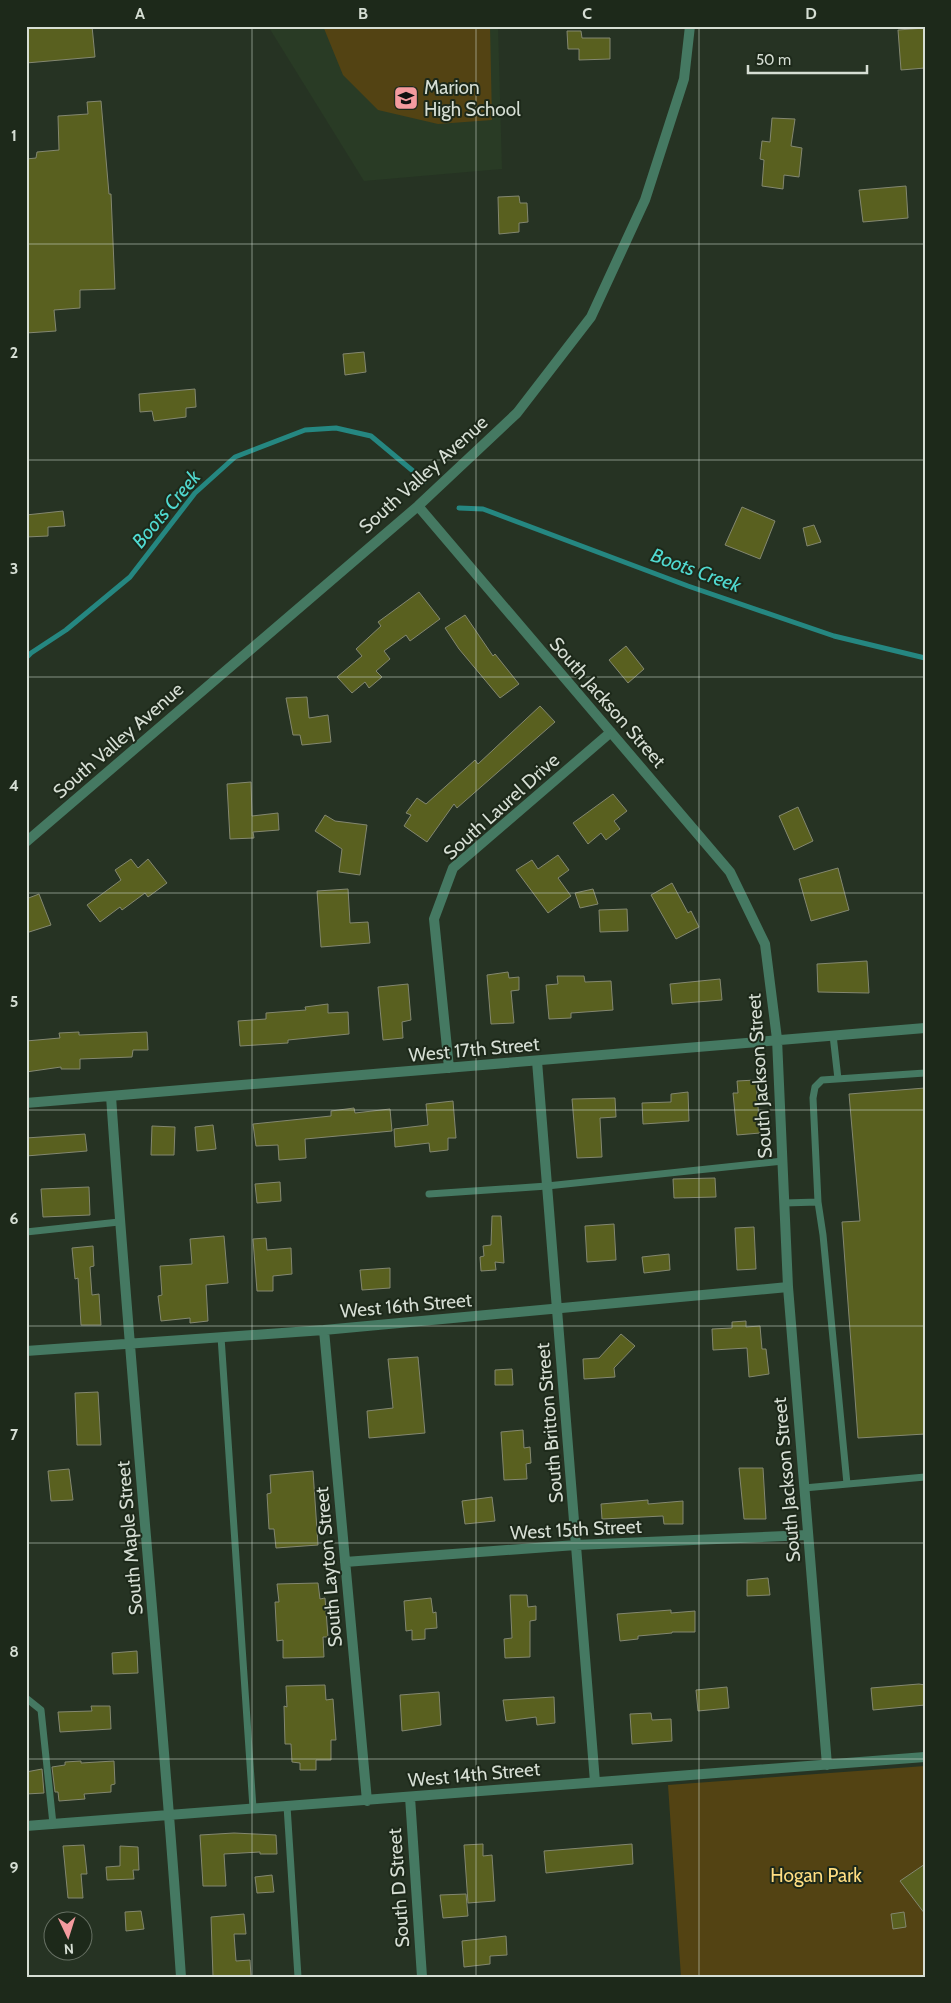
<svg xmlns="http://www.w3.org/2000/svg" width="951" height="2003" viewBox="0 0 951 2003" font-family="Cabin,sans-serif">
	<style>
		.built { fill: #293b25 }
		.green { fill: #534313 }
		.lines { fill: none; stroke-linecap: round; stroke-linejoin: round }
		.stream { stroke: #258781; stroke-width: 5 }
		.building { fill: #59601f; stroke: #838770 }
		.service { stroke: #457962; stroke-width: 7 }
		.minor { stroke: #457962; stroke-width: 10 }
		.grid { fill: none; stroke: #d6ded4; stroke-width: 1; stroke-opacity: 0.55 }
		.labels { text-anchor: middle; stroke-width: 4; stroke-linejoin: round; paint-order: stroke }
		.poi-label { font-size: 19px; fill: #d6ded4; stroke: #1d291a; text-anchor: start }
		.street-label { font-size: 19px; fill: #d6ded4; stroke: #1d291a }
		.park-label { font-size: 19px; fill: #ffde82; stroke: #1d291a }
		.water-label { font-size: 20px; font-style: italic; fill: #50d9d0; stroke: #1d291a }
		.neatline { fill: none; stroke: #d6ded4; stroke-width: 2 }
		.grid-label { font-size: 16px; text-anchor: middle; font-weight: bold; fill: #d6ded4 }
	</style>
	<rect width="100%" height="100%" fill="#263323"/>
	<path class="built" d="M268 26H498L502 169 364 181Z"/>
	<path class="green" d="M323 26H490L492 120 438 124 378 110 343 75Z
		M925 1766V1977H681L668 1785Z"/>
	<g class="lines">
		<path class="stream" d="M459 508 483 509 688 586 834 636 925 658
			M26 658 31 653 66 630 130 577 195 493 235 457 305 430 336 428 371 436 425 481"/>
	</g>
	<path class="building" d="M26 26H92L95 57 26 63Z
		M925 28V68L901 70 898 30Z
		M567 31H581L582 38H610V59L579 60V49H568Z
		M101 101 109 194H111L115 289 80 290V308L54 310 56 331 26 333V159L36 158 37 152 59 150 58 116 88 114 87 102Z
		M772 118 795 119 791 146 802 148 799 177 784 175 783 189 762 186 764 160 760 159 762 141 770 142Z
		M906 186 908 218 863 222 859 190Z
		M519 196 520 203H527L528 222 519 223V232L499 234 498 197Z
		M364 352 366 372 345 375 343 354Z
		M195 389 196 407 186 408V417L154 421 152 411 140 412 139 394Z
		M742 507 775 521 760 559 725 545Z
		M63 511 65 526 48 527V536L26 537V515Z
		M814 525 821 542 807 546 803 528Z
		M419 592 440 619 410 641 406 635 384 651 390 659 376 671 382 677 369 688 365 682 352 693 337 677 362 656 356 649 381 626 378 622Z
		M465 615 493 656 495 654 519 684 500 698 459 649 445 628Z
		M626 646 644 669 628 683 609 660Z
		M307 697 309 718 328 715 331 742 302 745 300 735H293L286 698Z
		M540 706 555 722 457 808 454 804 427 842 404 826 411 815 406 813 417 798 426 804 475 760 478 764Z
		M251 782 252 816 278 813 279 830 253 832 254 838 230 839 227 784Z
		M613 794 627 811 614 821 620 829 606 840 601 833 588 844 573 823Z
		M798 807 813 841 794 850 779 816Z
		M325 815 335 821 367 825 360 875 339 872 342 849 315 831Z
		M558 855 569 870 558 878 571 896 548 913 516 870 532 860 538 869Z
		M131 859 138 868 148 859 167 883 148 897 145 893 122 910 120 907 100 922 87 905 121 880 115 870Z
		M838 868 849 910 811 921 799 879Z
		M672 883 688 913 691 911 699 927 676 939 651 895Z
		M348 889 350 923 368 922 370 943 321 947 317 891Z
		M593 889 598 904 580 908 575 893Z
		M39 894 51 925 26 933V899Z
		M627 909 628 931 600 932 599 910Z
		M867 961 869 993 818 992 817 964Z
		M508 972 509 978 519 977V990L511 991 514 1023 491 1024 487 975Z
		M557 976H584L585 982 611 981 613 1010 571 1013V1018L549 1019 546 985 558 984Z
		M720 979 722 1000 672 1004 670 984Z
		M408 984 411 1020 402 1022 403 1038 383 1040 378 987Z
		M328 1004V1013L348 1012 349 1034 288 1040V1043L240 1046 238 1021 266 1019V1013L306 1010 305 1007Z
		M79 1032V1035L147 1032 148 1050H133L132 1057 80 1059V1069H61V1067L26 1072V1041L60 1038 59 1033Z
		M756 1080 760 1133 737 1135 733 1093H738L737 1081Z
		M925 1088V1434L858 1438 842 1222 860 1221 849 1094Z
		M688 1092 689 1121 643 1124 642 1103 671 1102V1094Z
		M615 1098 616 1117 600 1118 602 1157 577 1158 572 1099Z
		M453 1101 456 1138H448V1150L430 1152 429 1143 395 1147 394 1129 428 1125 426 1104Z
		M354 1108 355 1113 390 1109 392 1131 305 1139 306 1158 279 1160 278 1145 256 1146 253 1124 331 1116V1111Z
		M213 1125 216 1149 197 1151 195 1127Z
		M152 1126 175 1127 174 1155H151Z
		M85 1134 87 1151 26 1156V1138Z
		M715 1178 716 1197 674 1198 673 1179Z
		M280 1182 281 1201 257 1203 255 1184Z
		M89 1187 90 1215 43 1217 41 1189Z
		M492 1216H501L504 1263 495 1262 496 1270 481 1271 480 1257 484 1256 483 1246 491 1245Z
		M614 1224 616 1260 587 1262 585 1226Z
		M754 1227 756 1269 737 1270 735 1228Z
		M224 1236 228 1283 206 1285 208 1321 190 1323V1318L161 1321 158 1296 162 1295 160 1266 192 1264 190 1239Z
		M266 1238 267 1250 291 1248 292 1274 273 1276V1291H257L253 1239Z
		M93 1246 94 1266 90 1267 92 1295 99 1294 101 1325H81L78 1278 75 1279 72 1248Z
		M669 1254 670 1270 644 1273 642 1257Z
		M390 1268V1288L362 1290 360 1270Z
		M746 1321V1327L760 1326 762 1349H766L769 1374 749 1377 747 1348 713 1350 712 1329 732 1328V1322Z
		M621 1334 635 1346 614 1368 615 1377 584 1379 583 1359 599 1358Z
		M418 1357 425 1433 369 1438 367 1411 393 1408 388 1359Z
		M512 1369 513 1385H495V1370Z
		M98 1392 101 1445H77L75 1393Z
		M523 1430 524 1448 530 1447 531 1463 526 1464 527 1479 504 1480 501 1432Z
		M739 1468H763L766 1519H744Z
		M69 1469 73 1500 51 1501 48 1471Z
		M313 1471 318 1545 276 1548 274 1529H269L267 1494 271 1493 270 1475Z
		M492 1497 495 1521 465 1524 462 1501Z
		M648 1500V1504L683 1501V1524H664L663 1516 602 1519 601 1504Z
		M768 1578 770 1595 747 1596V1580Z
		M318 1583 320 1599 325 1598 328 1637H323L324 1657 283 1658V1640L277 1641 275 1602H279L277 1584Z
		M510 1595H527L528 1607 536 1606V1620L530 1621V1657L505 1658 504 1639 512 1638Z
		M431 1598 433 1613 436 1612 437 1628 425 1629V1639L412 1640V1630L406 1631 404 1601Z
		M671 1610V1613L695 1611V1632H672V1633L638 1636V1639L620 1641 617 1614Z
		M137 1651 138 1673 113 1674 112 1653Z
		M919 1684 925 1685V1705L873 1710 871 1688Z
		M325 1685 326 1700 333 1699 336 1740H331V1760H316V1770H300V1763L292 1762 291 1744H285L284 1706 287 1707 286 1686Z
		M727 1687 729 1708 698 1711 696 1690Z
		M439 1692 441 1725 402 1731 400 1695Z
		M554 1697 555 1723 537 1725 536 1717 506 1721 503 1700Z
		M91 1706H110L111 1729 60 1732 58 1712 92 1711Z
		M651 1713 652 1720 671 1719 672 1741 632 1744 630 1714Z
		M81 1761V1763L114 1761 115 1784 111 1785V1792L84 1794 85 1799 59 1801 58 1792H55L52 1767 65 1765V1762Z
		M42 1769 44 1793 26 1794V1772Z
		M234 1833 276 1835 277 1854H260V1852L224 1854 226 1886H203L200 1835Z
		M483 1844V1856L492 1855 495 1901 468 1903 464 1845Z
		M632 1844 633 1864 546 1873 544 1851Z
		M84 1845 87 1874H81L83 1898H68L63 1846Z
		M120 1846 138 1847 139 1870H133L134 1879 107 1880 106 1867 120 1866Z
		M925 1864V1914L900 1881Z
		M272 1875 274 1892 257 1893 255 1877Z
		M466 1894 468 1916 443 1918 440 1895Z
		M141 1911 144 1929 126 1931 125 1912Z
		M904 1912 906 1927 893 1929 891 1914Z
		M244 1914 246 1934H234L236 1961 250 1960 251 1977H213L211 1917Z
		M506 1936 507 1955 490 1956V1964L464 1967 462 1941Z"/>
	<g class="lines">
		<path class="service" d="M833 1035 838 1079
			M429 1194 547 1186 783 1161
			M818 1202 823 1235 847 1484
			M784 1203 818 1202 813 1098 815 1087 822 1080 925 1073
			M26 1232 119 1222
			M221 1337 253 1808
			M804 1488 925 1477
			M26 1698 41 1710 53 1824
			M287 1806 298 1977"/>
		<path class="minor" d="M418 506 730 872 765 944 777 1039 788 1287 827 1765
			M26 842 418 506 517 413 591 317 645 200 684 79 690 26
			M537 1061 595 1782
			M449 1068 434 919 453 868 611 732
			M111 1096C131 1390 161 1683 181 1977
			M26 1103 925 1028
			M324 1330 367 1801
			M26 1351 324 1330 788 1287
			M345 1562 576 1545 808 1535
			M410 1797 422 1977
			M26 1826 925 1757"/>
	</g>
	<path class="grid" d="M252 26V1977M476 26V1977M699 26V1977M26 244H925M26 460H925M26 677H925M26 893H925M26 1110H925M26 1326H925M26 1543H925M26 1759H925"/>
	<defs>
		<symbol id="school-square" viewBox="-11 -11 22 22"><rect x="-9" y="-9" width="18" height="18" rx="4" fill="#f49b9f" stroke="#1d291a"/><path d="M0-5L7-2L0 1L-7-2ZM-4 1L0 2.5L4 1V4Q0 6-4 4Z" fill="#111"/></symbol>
	</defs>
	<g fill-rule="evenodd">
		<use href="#school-square" x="392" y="84" width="28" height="28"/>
	</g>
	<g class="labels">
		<g class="poi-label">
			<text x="424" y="94">Marion<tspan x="424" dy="22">High School</tspan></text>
		</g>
		<g class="street-label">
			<text transform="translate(423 474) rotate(-42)" y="7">South Valley Avenue</text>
			<text transform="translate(608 702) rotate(49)" y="7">South Jackson Street</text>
			<text transform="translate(118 740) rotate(-41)" y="7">South Valley Avenue</text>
			<text transform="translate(501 806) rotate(-42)" y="7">South Laurel Drive</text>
			<text transform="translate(474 1049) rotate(-5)" y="7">West 17th Street</text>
			<text transform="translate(759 1076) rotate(-94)" y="7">South Jackson Street</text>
			<text transform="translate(406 1305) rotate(-5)" y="7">West 16th Street</text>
			<text transform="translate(549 1423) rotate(-95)" y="7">South Britton Street</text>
			<text transform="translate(786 1480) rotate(-95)" y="7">South Jackson Street</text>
			<text transform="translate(576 1529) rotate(-3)" y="7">West 15th Street</text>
			<text transform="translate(129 1538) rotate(-95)" y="7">South Maple Street</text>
			<text transform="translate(328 1567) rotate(-95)" y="7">South Layton Street</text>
			<text transform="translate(474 1774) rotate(-5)" y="7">West 14th Street</text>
			<text transform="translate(398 1888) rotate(-94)" y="7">South D Street</text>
		</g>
		<g class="park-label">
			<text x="816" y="1882">Hogan Park</text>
		</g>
		<g class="water-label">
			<text transform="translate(166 509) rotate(-50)" y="7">Boots Creek</text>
			<text transform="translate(696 570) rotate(20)" y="7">Boots Creek</text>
		</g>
	</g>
	<rect width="951" height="2003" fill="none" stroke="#1d291a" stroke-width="55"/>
	<g transform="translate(68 1936) rotate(176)"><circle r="24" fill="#1d291a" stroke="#677164"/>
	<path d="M0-4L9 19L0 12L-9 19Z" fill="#f49b9f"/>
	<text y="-8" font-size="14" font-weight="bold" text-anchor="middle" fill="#d6ded4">N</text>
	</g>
	<path d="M748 65v8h119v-8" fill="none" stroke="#d6ded4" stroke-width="2.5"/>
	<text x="756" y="65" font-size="15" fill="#d6ded4" stroke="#1d291a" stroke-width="4" paint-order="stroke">50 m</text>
	<rect x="28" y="28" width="896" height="1948" class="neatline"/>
	<g class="grid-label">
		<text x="140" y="19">A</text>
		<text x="363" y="19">B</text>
		<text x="587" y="19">C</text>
		<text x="811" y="19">D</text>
		<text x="14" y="141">1</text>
		<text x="14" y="358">2</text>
		<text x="14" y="574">3</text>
		<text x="14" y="791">4</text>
		<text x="14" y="1007">5</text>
		<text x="14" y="1224">6</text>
		<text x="14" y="1440">7</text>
		<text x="14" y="1657">8</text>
		<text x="14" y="1873">9</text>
	</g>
</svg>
